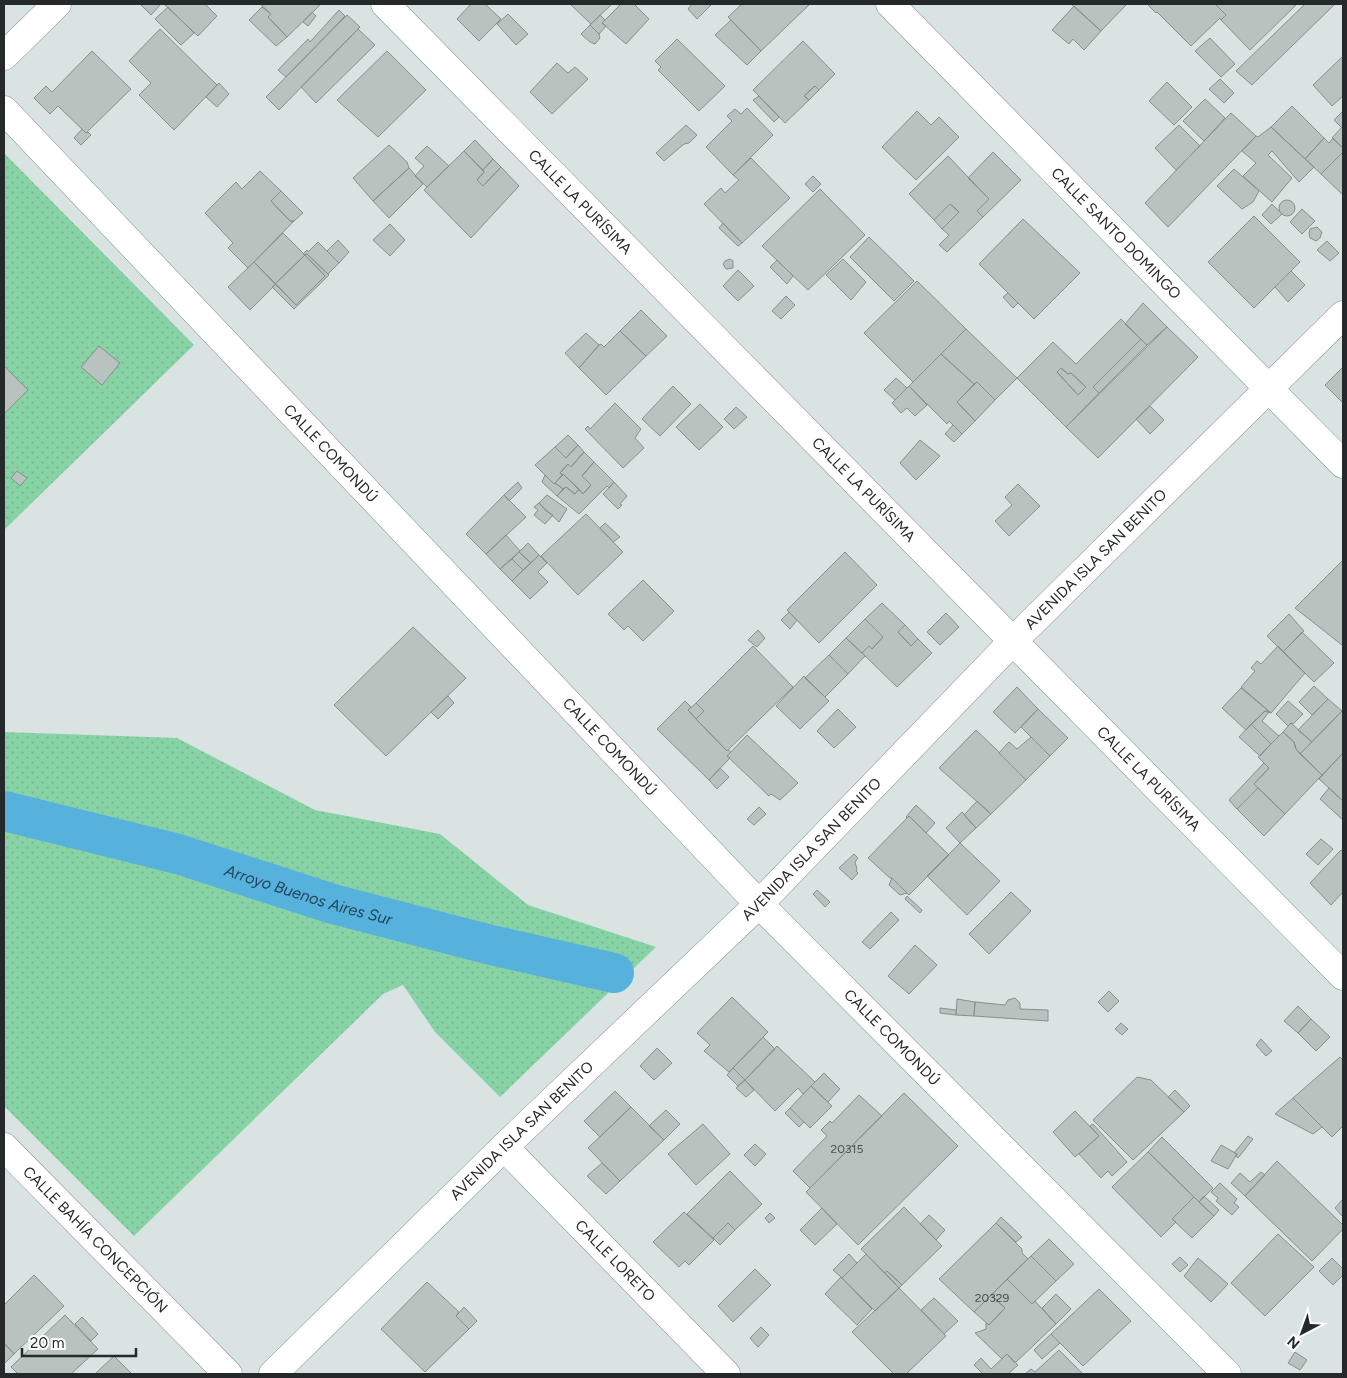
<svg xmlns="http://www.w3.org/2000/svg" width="1347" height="1378" viewBox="0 0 1347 1378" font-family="Figtree,sans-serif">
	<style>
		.grass { fill: url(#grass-dots) }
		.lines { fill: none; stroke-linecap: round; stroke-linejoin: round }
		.canal { stroke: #57b1dd; stroke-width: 40 }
		.building { fill: #b8c2bf; stroke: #86908d; fill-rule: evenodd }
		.street-casing { stroke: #869090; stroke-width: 29 }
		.secondary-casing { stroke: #869090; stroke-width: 29 }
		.street { stroke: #fff; stroke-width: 28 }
		.secondary { stroke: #fff; stroke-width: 28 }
		.labels { text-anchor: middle; stroke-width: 5; stroke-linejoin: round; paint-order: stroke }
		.number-label { font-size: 12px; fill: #4a4f4e }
		.street-label { font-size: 15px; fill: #252929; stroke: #fff }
		.water-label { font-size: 16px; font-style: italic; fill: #1e4558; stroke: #fff }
	</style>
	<defs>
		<pattern id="grass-dots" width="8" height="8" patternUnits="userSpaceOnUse" patternTransform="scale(1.25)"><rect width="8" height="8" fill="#88d3a6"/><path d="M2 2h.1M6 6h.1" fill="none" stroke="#75b58f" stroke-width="1.8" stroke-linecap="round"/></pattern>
	</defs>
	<rect width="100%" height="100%" fill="#d8e3e2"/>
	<path class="grass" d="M4 153 194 345 4 530Z
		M4 732 177 738 315 810 440 834 528 905 656 947 500 1097 435 1032 403 985 383 994 134 1236 4 1106Z"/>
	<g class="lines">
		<path class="canal" id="s1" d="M4 811 178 854 333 904 487 944 614 973"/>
	</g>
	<path class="building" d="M140 4H161L151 15Z
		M166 4H205L217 16 198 36 165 5Z
		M260 4H321L287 37 268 17 271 14Z
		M471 4H485L501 19 479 41 457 19Z
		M570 4H612L591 24Z
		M621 4H634L649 19 626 44 602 23Z
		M692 4H710L711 5 697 19 688 9Z
		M742 4H807L809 5 761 51 728 17Z
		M1071 4H1127L1101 31Z
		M1147 4H1215L1226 15 1221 20 1220 18 1191 46 1157 12 1156 13Z
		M1215 4H1297L1250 50 1221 20 1226 15Z
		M1305 4H1335L1252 85 1236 71Z
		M1074 6 1101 31 1084 50 1073 39 1069 44 1052 30Z
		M168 7 194 33 181 45 155 19Z
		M262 7 271 14 268 17 287 37 276 46 249 20Z
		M339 10 345 16 286 77 278 70 308 39 310 42Z
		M312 12 316 16 308 26 303 22Z
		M508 14 528 34 516 45 497 24Z
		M347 15 360 27 279 110 266 97Z
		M600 15 605 20 602 23 606 26 599 34 590 25Z
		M731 20 761 51 747 65 715 35Z
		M590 25 599 34 600 38 595 44 590 42 581 34Z
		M160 29 217 85 174 130 139 95 151 83 129 61Z
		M358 29 375 45 316 103 301 87Z
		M1210 38 1235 64 1221 77 1195 51Z
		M677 39 725 86 699 111 658 70 661 67 655 61Z
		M803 41 835 74 819 90 815 86 804 96 809 100 785 123 753 90Z
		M92 51 131 89 86 133 58 106 50 114 34 98 46 86 52 92Z
		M387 51 426 90 378 137 337 100Z
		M1343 56V96L1332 106 1313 85Z
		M557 63 568 73 575 67 588 79 552 114 530 92Z
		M1220 79 1234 93 1224 103 1209 89Z
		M1167 82 1192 107 1174 125 1149 101Z
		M219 83 229 94 217 107 206 97Z
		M815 86 819 90 809 100 804 96Z
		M759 96 779 117 774 122 753 100Z
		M1205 99 1225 118 1204 141 1183 121Z
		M1292 106 1324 138 1305 159 1271 127Z
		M747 108 773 135 733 175 706 147 732 121 727 116 735 109 741 114Z
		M917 111 931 125 939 117 959 137 916 180 882 147Z
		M1343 111V129L1334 120Z
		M1231 113 1256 136 1168 227 1145 203Z
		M686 125 697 135 689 143 684 144 664 161 656 153Z
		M1179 125 1200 146 1176 170 1155 148Z
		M1271 127 1314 167 1299 182 1272 151 1268 155 1292 178 1272 202 1243 176 1256 163 1242 151 1256 136 1258 137Z
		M1342 127 1343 129V148L1332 138Z
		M82 129 86 133 88 132 91 135 81 145 74 138Z
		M1324 138 1329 143 1333 138 1343 148V152L1321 174 1305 159Z
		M475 140 493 159 483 170 464 151Z
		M389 145 407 162 409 168 373 201 353 178Z
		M427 146 449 166 427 187 415 176 424 166 415 158Z
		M464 151 484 172 477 180 483 186 501 167 519 186 471 238 424 190Z
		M993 152 1021 180 983 217 977 211 989 199 968 178Z
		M1343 152V195L1321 174Z
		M948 156 989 199 977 211 983 217 947 252 939 245 949 235 942 229 959 212 950 204 934 220 909 194Z
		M751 158 790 198 742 243 704 204 721 188 725 193 739 180 733 175Z
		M493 159 501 167 483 186 477 180 484 172 483 170Z
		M409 168 423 184 389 218 373 201Z
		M1234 169 1259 191 1253 202 1242 209 1217 186Z
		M260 171 281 191 271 201 290 221H294L248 268 228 248 233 243 205 213 236 182 242 189Z
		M813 176 821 184 813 192 805 184Z
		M820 189 865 235 808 290 762 246Z
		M281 191 303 213 294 221H290L271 201Z
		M1279 208a8 8 0 1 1 16 0a8 8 0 1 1-16 0Z
		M950 204 959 212 942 229 934 220Z
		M1272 204 1282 214 1271 224 1262 215Z
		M1302 209 1315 221 1302 234 1290 222Z
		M1254 216 1300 262 1254 308 1208 262Z
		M1023 219 1080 273 1034 319 979 264Z
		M723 223 742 243 738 246 719 228Z
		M390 224 405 240 390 256 373 240Z
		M1317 227 1322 232 1320 238 1316 241 1310 238 1309 233 1310 229Z
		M283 233 305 255 275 284 254 262Z
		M869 237 914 281 894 301 850 257Z
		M338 240 349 252 339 263 327 251Z
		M1327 241 1339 253 1330 261 1317 250Z
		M318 242 339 263 328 274 307 254 305 255 303 254 307 250 308 252Z
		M307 254 329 275 294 309 272 287 276 284 296 305 325 276 305 255Z
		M305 255 325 276 296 305 275 284Z
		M730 259 733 261V268L726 269 723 264 725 261Z
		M843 259 866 282 851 300 826 275Z
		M777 260 793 276 787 284 770 267Z
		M254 262 276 284 250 310 228 287Z
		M738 270 754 286 738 301 723 286Z
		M1291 271 1305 285 1288 302 1275 287Z
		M917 281 966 329 913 382 864 333Z
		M1008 293 1018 303 1013 308 1003 297Z
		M786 296 795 305 781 319 772 311Z
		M1143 303 1167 327 1147 345 1125 324Z
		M641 310 667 336 646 356 620 331Z
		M1121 319 1141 339 1093 387 1099 393 1066 427 1017 378 1053 342 1076 364ZM1061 368 1068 374 1071 373 1086 387 1078 395 1057 372Z
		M1167 327 1198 357 1098 458 1066 427Z
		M966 329 1017 378 995 400 977 382 974 384 941 354Z
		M620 331 646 356 606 395 579 368 599 345 601 344 604 347Z
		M586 333 599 345 579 368 565 353Z
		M1141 339 1147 345 1099 393 1093 387Z
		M99 346 120 363 102 385 81 367Z
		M941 354 974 384 957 402 975 421 962 434 949 421 947 424 909 386Z
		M4 366 28 390 4 414Z
		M1343 367V403L1325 385Z
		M1061 368 1068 374 1071 373 1086 387 1078 395 1057 372Z
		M896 378 907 388 895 400 884 390Z
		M977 382 995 400 975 421 957 402Z
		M673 386 691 404 660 436 642 419Z
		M909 386 927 405 915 416 907 408 901 413 892 403Z
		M615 403 641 429 635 438 644 448 623 468 585 429 588 426 590 429Z
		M700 404 723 427 699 450 676 427Z
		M1150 406 1164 420 1150 434 1136 419Z
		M736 407 747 417 734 429 724 419Z
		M953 425 962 434 954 442 945 434Z
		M568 435 578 445 566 458 555 447Z
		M920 440 940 456 916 480 900 463Z
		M578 445 584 452 571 467 568 464 560 473 563 475 554 484 535 465 555 447 566 458Z
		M584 452 594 462 582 476 591 485 583 494 563 474V475L560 473 568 464 571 467Z
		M594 462 614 482 609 488 607 486 579 514 557 496 566 487 575 494 579 489 583 494 591 485 582 476Z
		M17 471 27 478 20 486 11 478Z
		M563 474 579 489 575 494 566 487 563 489 555 483Z
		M545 475 554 484 555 483 563 489 557 496 542 482Z
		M518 482 522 488 509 501 504 495Z
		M614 482 627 496 620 504 622 505 618 509 603 494Z
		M1018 484 1040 506 1009 536 995 521 1012 505 1005 497Z
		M504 495 526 517 486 554 466 534Z
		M547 495 567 509 559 522 539 503Z
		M539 503 546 511 553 515 545 524 534 515 538 510 534 507Z
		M586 514 623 552 578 595 541 556Z
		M605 523 620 537 613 542 600 528Z
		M506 535 520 551 500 569 486 554Z
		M528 543 539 555 531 563 519 552Z
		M519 552 531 563 523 570 512 559Z
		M845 552 877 585 819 643 787 610Z
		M539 555 547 563 538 572 548 582 530 599 512 581Z
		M512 559 523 570 512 581 500 569Z
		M1343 560V644L1342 645 1295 608Z
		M643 580 674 611 643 641 628 626 624 630 608 614Z
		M882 603 905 625 898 632 911 646 918 639 932 653 897 687 862 653 869 646 872 649 883 637 865 619Z
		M789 612 797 620 790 629 781 620Z
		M946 613 959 627 940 645 927 632Z
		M1289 614 1304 631 1283 652 1267 636Z
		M865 619 883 637 872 649 869 646 862 653 846 638Z
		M905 625 918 639 911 646 898 632Z
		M413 627 466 678 386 756 334 705Z
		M758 630 765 638 757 647 748 640Z
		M1302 632 1334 663 1314 682 1283 652Z
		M846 638 865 656 848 674 829 655Z
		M753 646 793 687 727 751 696 719 704 711 696 703Z
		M1278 646 1305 673 1271 713 1241 687 1255 671 1251 668 1257 661 1261 664Z
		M829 655 848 674 825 697 805 678Z
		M804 676 829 701 800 729 776 706Z
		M1314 686 1328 699 1312 715 1299 702Z
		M1017 687 1038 709 1015 733 993 712Z
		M1241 688 1271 713 1265 711 1246 730 1222 708Z
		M448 696 454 703 438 719 431 712Z
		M1328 699 1342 711 1312 742 1298 730Z
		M685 701 691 707 688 710 696 719 727 751 728 750 731 752 727 756 730 758 709 780 657 729Z
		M1288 701 1303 714 1293 724 1291 723 1288 726 1276 714Z
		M696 703 704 711 696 719 688 710Z
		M838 709 856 727 834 748 817 731Z
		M1038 709 1068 738 1050 756 1021 727Z
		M1265 711 1269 712 1262 721 1279 736 1271 744 1251 724Z
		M1342 711 1343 713V753L1322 775 1300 754Z
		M1291 723 1312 742 1300 754 1296 749 1294 742 1283 732Z
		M1251 724 1271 744 1260 756 1239 737Z
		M976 730 999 752V753L1026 780 991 814 939 768Z
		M1283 732 1294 742 1296 749 1322 775 1285 814 1254 784 1269 768 1258 757Z
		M747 735 798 783 780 800 771 794 769 796 727 756Z
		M1031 737 1050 756 1026 780 999 753 1009 742 1017 749Z
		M1343 753V801L1319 779Z
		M1264 763 1269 768 1254 784 1258 788 1237 809 1229 800Z
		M720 768 729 777 717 789 709 780Z
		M1258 788 1285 814 1264 836 1237 809Z
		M1329 788 1343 801V820L1320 799Z
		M977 801 991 814 976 828 964 815Z
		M916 805 935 823 926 833 909 816 907 818 906 817Z
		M759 807 766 814 754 825 747 819Z
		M962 812 976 828 960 843 946 828Z
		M909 816 949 855 909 895 892 878H890L868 858Z
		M1321 839 1333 849 1318 865 1306 854Z
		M960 843 1000 881 967 915 927 876Z
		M1341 850 1343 852V892L1331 905 1310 883Z
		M854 854 858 858 855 862 857 869 856 871 858 873 852 880 839 868Z
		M892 878 907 893 900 895 889 885Z
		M817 890 830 902 825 907 813 894Z
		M1011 892 1031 911 989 954 969 934Z
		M907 896 922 910 920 913 905 899Z
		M891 912 899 920 870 949 862 942Z
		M915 945 937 965 909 994 888 976Z
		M1109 991 1119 1001 1108 1012 1098 1002Z
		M732 997 768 1032 729 1072 704 1051 710 1045 697 1033Z
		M1015 998 1020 1003V1009L1048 1010V1021L974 1016 975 1002 1005 1005 1008 1000Z
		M957 999 975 1002 974 1016 956 1015Z
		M1298 1006 1311 1019 1298 1033 1284 1021Z
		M940 1008 956 1010V1015L940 1013Z
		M1311 1019 1330 1037 1316 1051 1298 1033Z
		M1121 1023 1128 1029 1122 1035 1115 1029Z
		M763 1037 775 1049 745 1080 733 1068Z
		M1261 1039 1272 1051 1266 1056 1256 1045Z
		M777 1046 815 1082 803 1094 798 1088 775 1111 745 1080Z
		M657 1048 672 1063 654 1080 640 1066Z
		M1340 1057 1343 1060V1126L1332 1137 1293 1098Z
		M733 1068 745 1080 738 1086 727 1075Z
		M824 1073 840 1089 828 1102 811 1086Z
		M1137 1077 1151 1080 1184 1112 1133 1160 1093 1120Z
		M745 1080 754 1090 746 1097 736 1088Z
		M811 1086 832 1106 810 1128 790 1108Z
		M1175 1090 1190 1106 1184 1112 1168 1097Z
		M615 1091 631 1107 600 1137 584 1121Z
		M904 1093 958 1146 858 1245 806 1192Z
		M859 1095 882 1116 810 1188 793 1171 827 1136 821 1130 830 1121 832 1123Z
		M1293 1098 1322 1127 1313 1134 1275 1114Z
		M631 1107 664 1140 620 1181 588 1148Z
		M790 1108 804 1122 799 1127 785 1113Z
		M666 1110 680 1124 664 1140 649 1126Z
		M1075 1111 1099 1136 1075 1157 1053 1132Z
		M703 1124 730 1154 696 1185 668 1154Z
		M1093 1124 1127 1162 1112 1176 1108 1171 1101 1178 1079 1154 1099 1136 1090 1126Z
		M1248 1136 1253 1139 1238 1158 1236 1156 1237 1154 1234 1153Z
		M1162 1137 1213 1188 1199 1202 1148 1152Z
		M755 1144 766 1154 755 1166 744 1155Z
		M1221 1145 1237 1154 1228 1169 1211 1161Z
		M1148 1152 1194 1197 1172 1219 1176 1222 1161 1237 1112 1187Z
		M1277 1161 1343 1225V1229L1312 1261 1245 1196Z
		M602 1163 620 1181 606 1194 587 1176Z
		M730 1171 762 1204 735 1230 728 1223 713 1238 687 1214Z
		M1261 1172 1265 1175 1245 1196 1231 1183 1240 1173 1250 1182Z
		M1220 1183 1237 1199 1234 1203 1239 1207 1232 1215 1216 1201 1218 1198 1211 1192Z
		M1204 1196 1219 1210 1214 1216 1199 1202Z
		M1194 1197 1214 1216 1192 1238 1172 1219Z
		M1343 1199V1217L1335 1208Z
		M904 1207 942 1246 902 1285 887 1271 885 1273 861 1249Z
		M822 1208 837 1224 815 1245 800 1230Z
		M684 1212 714 1240 689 1265 685 1261 679 1267 653 1242Z
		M770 1213 775 1218 769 1223 765 1218Z
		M929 1215 945 1230 936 1240 920 1224Z
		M1001 1217 1022 1237 1016 1242 996 1223Z
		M728 1223 735 1230 720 1245 713 1238Z
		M996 1223 1022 1249V1253L1028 1259 974 1312 939 1279Z
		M1278 1234 1314 1267 1265 1316 1231 1283Z
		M1049 1239 1074 1264 1056 1281 1031 1256Z
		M849 1254 857 1263 842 1278 833 1270Z
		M866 1254 899 1288 875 1311 842 1278Z
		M1031 1256 1056 1281 1032 1304 1007 1279Z
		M1180 1257 1188 1265 1180 1272 1172 1264Z
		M1198 1258 1228 1284 1211 1302 1184 1276Z
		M1332 1258 1343 1269V1275L1333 1285 1319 1271Z
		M755 1269 771 1285 733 1322 718 1306Z
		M887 1271 902 1285 899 1288 885 1273Z
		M34 1275 64 1306 14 1354 4 1343V1305Z
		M841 1277 872 1309 857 1325 825 1294Z
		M1007 1279 1032 1304 1035 1301 1056 1324 1015 1363 1007 1354 1002 1359 975 1333 986 1329V1323L989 1325 1005 1308 991 1295Z
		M427 1282 459 1312 456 1316 469 1329 425 1372 381 1329Z
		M899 1288 946 1336 906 1374H894L852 1332Z
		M1099 1289 1131 1321 1083 1366 1051 1334Z
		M1056 1294 1071 1309 1056 1324 1042 1308Z
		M991 1295 1005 1308 989 1325 974 1312Z
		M934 1298 958 1321 944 1334 921 1310Z
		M464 1307 477 1321 469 1329 456 1316Z
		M65 1315 98 1349 71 1374H18L11 1367Z
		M82 1317 98 1334 91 1341 75 1324Z
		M761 1327 769 1335 758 1347 750 1338Z
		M1051 1334 1060 1343 1042 1359 1034 1350Z
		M4 1343 14 1354 4 1364Z
		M1059 1350 1083 1374H1025L1031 1369 1035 1372Z
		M1295 1352 1307 1360 1300 1370 1288 1363Z
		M1007 1354 1018 1365 1008 1374H983L974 1365 981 1358 991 1369Z
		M114 1356 132 1374H95Z"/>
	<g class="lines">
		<defs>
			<g id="street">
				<path id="s2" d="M385 4 1343 976"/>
				<path id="s3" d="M890 4 1343 464"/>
				<path d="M4 56 57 4"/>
				<path id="s4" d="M4 110 759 904 1227 1374"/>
				<path id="s5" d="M4 1147 228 1374"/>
				<path id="s6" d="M504 1147 726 1374"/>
			</g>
			<g id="secondary">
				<path id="s7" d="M273 1374 504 1147 759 904 1013 641 1343 315"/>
			</g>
		</defs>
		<use href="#street" class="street-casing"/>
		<use href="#secondary" class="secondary-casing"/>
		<use href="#street" class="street"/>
		<use href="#secondary" class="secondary"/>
	</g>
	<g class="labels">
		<g class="number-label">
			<text x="847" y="1153">20315</text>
			<text x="992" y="1302">20329</text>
		</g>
		<g class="street-label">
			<text dy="5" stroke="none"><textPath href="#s2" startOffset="278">CALLE LA PURÍSIMA</textPath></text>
			<text dy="5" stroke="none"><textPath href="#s3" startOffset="322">CALLE SANTO DOMINGO</textPath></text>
			<text dy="5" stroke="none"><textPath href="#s4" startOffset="474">CALLE COMONDÚ</textPath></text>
			<text dy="5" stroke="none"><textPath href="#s2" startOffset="682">CALLE LA PURÍSIMA</textPath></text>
			<text dy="5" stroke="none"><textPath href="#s7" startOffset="1158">AVENIDA ISLA SAN BENITO</textPath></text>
			<text dy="5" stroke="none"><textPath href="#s4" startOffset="879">CALLE COMONDÚ</textPath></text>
			<text dy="5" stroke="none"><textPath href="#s2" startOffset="1088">CALLE LA PURÍSIMA</textPath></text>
			<text dy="5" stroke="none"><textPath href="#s7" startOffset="752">AVENIDA ISLA SAN BENITO</textPath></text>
			<text dy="5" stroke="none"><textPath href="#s4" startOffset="1284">CALLE COMONDÚ</textPath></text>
			<text dy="5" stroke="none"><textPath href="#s7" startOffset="348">AVENIDA ISLA SAN BENITO</textPath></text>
			<text dy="5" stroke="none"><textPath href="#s5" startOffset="130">CALLE BAHÍA CONCEPCIÓN</textPath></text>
			<text dy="5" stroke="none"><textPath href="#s6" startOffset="159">CALLE LORETO</textPath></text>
		</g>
		<g class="water-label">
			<text dy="6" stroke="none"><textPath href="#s1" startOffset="316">Arroyo Buenos Aires Sur</textPath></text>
		</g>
	</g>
	<rect width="1347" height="1378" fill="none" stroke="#252929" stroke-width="10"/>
	<g transform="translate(1302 1333) rotate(221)" stroke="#ffffff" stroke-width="4" paint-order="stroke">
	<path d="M0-4L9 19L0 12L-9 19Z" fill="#252929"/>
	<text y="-8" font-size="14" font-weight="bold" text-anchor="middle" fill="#252929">N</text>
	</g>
	<path d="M22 1348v8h114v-8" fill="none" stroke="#252929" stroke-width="2.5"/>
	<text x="30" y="1348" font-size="15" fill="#252929" stroke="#ffffff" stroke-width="4" paint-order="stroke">20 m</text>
</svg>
